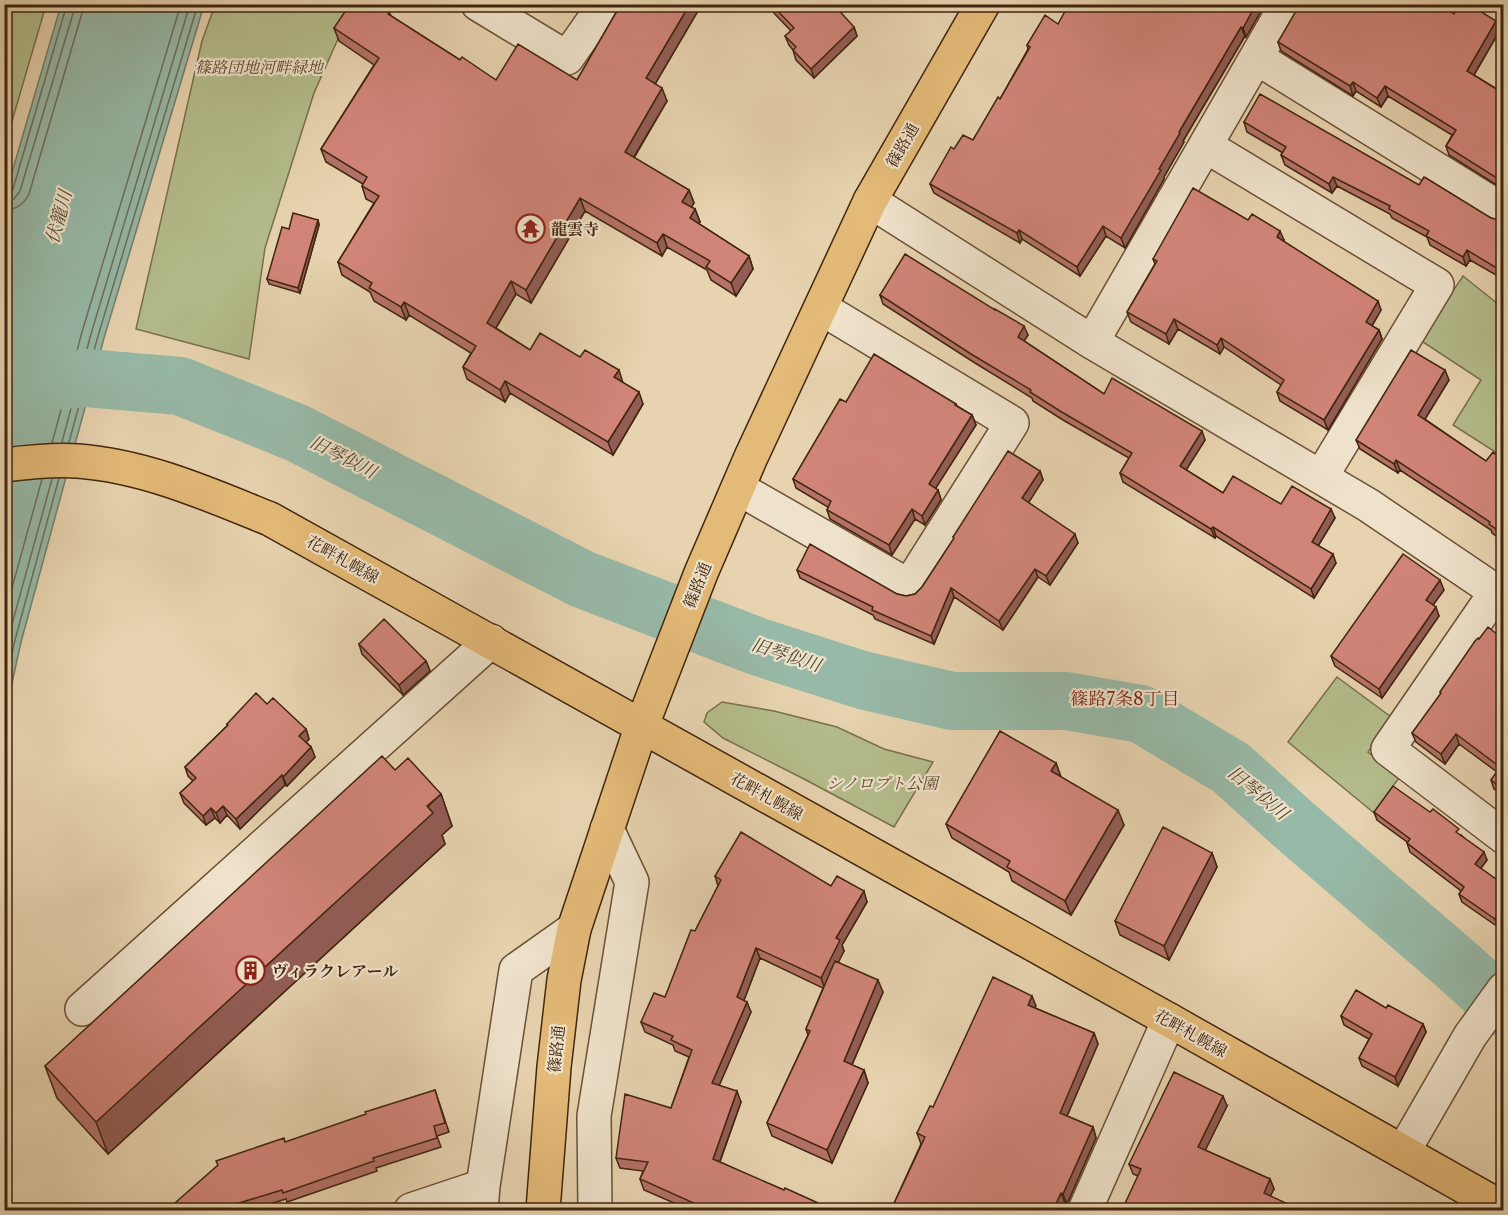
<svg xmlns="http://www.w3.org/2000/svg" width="1508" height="1215" viewBox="0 0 1508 1215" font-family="'Libre Caslon Text','Noto Serif JP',serif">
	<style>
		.green { fill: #b4bc8b; stroke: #7a704c; stroke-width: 1.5 }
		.water { fill: #97b9a7; stroke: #757e6a; stroke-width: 1.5 }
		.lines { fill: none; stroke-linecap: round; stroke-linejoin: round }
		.shore { stroke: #6c6f5a; stroke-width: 1.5 }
		.river { stroke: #97b9a7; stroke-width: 58 }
		.minor-casing { stroke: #6a5036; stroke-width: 36 }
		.major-casing { stroke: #41250e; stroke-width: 36 }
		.minor { stroke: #efe2cb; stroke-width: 33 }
		.major { stroke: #e4ba78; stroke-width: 33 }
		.wall { fill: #b47268; stroke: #41250e; stroke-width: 1.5 }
		.shaded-wall { fill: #925d55; stroke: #41250e; stroke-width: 1.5 }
		.building { fill: #d18579; stroke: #41250e; stroke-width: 1.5 }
		.labels { text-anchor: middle; stroke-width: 4.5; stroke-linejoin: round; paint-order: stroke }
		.park-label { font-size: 16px; font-style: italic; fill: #5e4b2d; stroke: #efe2cb }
		.street-label { font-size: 16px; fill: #41250e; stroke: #efe2cb }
		.poi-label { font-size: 16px; font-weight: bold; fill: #41250e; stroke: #efe2cb; text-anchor: start }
		.water-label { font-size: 18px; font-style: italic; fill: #564a34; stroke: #efe2cb }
		.neighbourhood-label { font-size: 18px; fill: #7a1f14; stroke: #efe2cb }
	</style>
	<rect width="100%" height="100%" fill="#e7d3af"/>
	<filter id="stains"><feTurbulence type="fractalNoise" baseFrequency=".00333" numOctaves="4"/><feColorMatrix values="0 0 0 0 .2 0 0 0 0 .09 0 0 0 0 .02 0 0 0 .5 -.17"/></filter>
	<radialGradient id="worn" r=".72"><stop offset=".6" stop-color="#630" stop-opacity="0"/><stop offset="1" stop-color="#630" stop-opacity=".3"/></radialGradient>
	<path class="green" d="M5 4 46 5 5 145 4 5Z
		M215 5H353L314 93 265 248 249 359 136 329 202 41Z
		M1463 276 1503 308V457L1453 425 1481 380 1420 340Z
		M1337 677 1391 717 1368 752 1399 778 1374 813 1288 742Z
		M722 702 774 711 837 727 884 749 933 762 894 827 804 779 723 738 704 722 707 713Z"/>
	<path class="water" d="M61 5H204L104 338 21 642 5 715V196Z"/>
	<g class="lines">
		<path class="shore" d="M4 193 10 192 13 189 67 4
			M4 201 14 199 20 191 74 10V4
			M4 210C16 210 24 204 29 194L82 13 83 4
			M62 442 91 334 190 4
			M69 442 98 336 198 4
			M52 443 82 332 181 4
			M4 617 42 479
			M4 653 52 479
			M4 688 15 640 59 478"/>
		<path class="river" d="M15 385 86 378 180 386 297 433 582 579 756 646 862 680 952 701H1066L1141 714 1231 768 1294 825 1459 967 1504 1008"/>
		<defs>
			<path id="minor" d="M478 4 567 58 605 4
				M1257 58 1504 211
				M1206 146 1437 285 1321 477
				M870 201 1092 342 1368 505 1504 597
				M1092 342 1287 4
				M738 488 909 586 1012 423 821 308
				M1496 592 1388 749 1504 837
				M82 1009 491 641
				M1403 1152 1470 1036 1504 989
				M411 1210 483 1186
				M481 1210 483 1186 516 970 574 929
				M595 1210 594 1116 632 882 607 829
				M1085 1210 1169 1020"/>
			<path id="major" d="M4 465C28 462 54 459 78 461 145 466 208 494 270 519L1169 1020 1504 1209
				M543 1210 554 1067 564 980 574 929 642 725 701 573 751 457 870 201 983 4"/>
		</defs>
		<use href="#minor" class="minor-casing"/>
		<use href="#major" class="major-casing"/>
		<use href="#minor" class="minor"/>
		<use href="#major" class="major"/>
	</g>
	<path class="wall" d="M621 4H702L655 84 667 101 634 158 689 190 694 203 691 207 695 209 700 222 699 224 749 256 753 269 736 296 711 280 707 270 667 247 662 256 585 211 531 303 516 294 496 328 530 350 623 383 643 404 613 455 510 393 505 402 467 379 463 367 471 353 409 315 406 320 374 301 370 292 342 275 338 262 374 203 366 199 362 186 363 184 326 162 321 149 374 65 339 41 334 28 389 11 391 16 460 60 496 80H577Z
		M771 4 854 27 857 36 814 78 796 60 793 50 789 45 785 36 791 31 774 13Z
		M1265 4 1246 37 1245 36 1183 141 1184 142 1164 177V179L1125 248 1106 236 1080 276 1022 239 1020 243 934 193 930 184 954 149 973 140 1000 99 1028 49 1027 45 1058 24Z
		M1454 14 1500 30 1474 75 1503 93V189L1449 155 1446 146 1452 135 1388 96 1381 107 1356 91 1353 96 1281 51 1278 42Z
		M1244 122 1419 185 1491 218 1499 220 1503 219V279L1470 260 1466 266 1430 245 1427 237 1392 218 1390 214 1337 186 1332 193 1285 165 1281 155 1283 153 1247 132Z
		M318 220 319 225 300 293 269 284 267 279 289 229Z
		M1248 220 1284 240 1283 241 1381 310 1372 326 1379 330 1382 339 1328 430 1280 401 1277 392 1281 385 1224 347 1220 354 1178 329 1169 344 1131 322 1127 312 1155 264 1153 259Z
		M880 295 1028 335 1024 341 1104 394 1205 440 1186 470 1223 493 1281 504 1335 518 1318 546 1336 563 1314 598 1216 536 1215 538 1123 482 1120 473 1129 458 1063 420 1033 401 1032 398 975 363 883 304Z
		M1449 380 1425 419 1486 461 1503 460V541L1492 533 1491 530 1400 470 1398 473 1360 449 1356 440Z
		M846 402 956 404 957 406 972 415 976 425 935 489 938 490 941 500 925 525 915 519 892 555 830 519 827 510 828 507 796 488 793 479Z
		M1040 471 1043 480 1028 502 1078 543 1050 585 1038 577 1003 630 954 597 934 644 875 619 873 615 800 578 797 570 906 596 915 594 922 587 954 539 953 537Z
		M1444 590 1433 605 1439 616 1382 698 1335 666 1331 656Z
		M1479 639H1503V795L1494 789 1491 780 1497 772 1459 744 1445 764 1416 742 1412 733 1441 694 1440 692Z
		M359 644 426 661 430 671 403 695 362 654Z
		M267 704 306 729 309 739 306 742 311 747 315 757 287 786 285 785 240 829 227 815 220 823 215 818 206 825 184 803 180 793 193 781 188 776 185 767 228 725 227 724Z
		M1056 763 1061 777 1124 825 1071 915 1012 881 1009 872 952 838 946 824Z
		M395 770 441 794 452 826 442 835 445 844 108 1154 57 1098 45 1066Z
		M1374 812 1461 835 1487 860 1481 868 1498 927 1462 902 1459 894 1461 891 1410 852 1407 843V842L1377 820Z
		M1212 853 1217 867 1169 960 1120 935 1115 921Z
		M715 876 831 886 867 902 842 945 844 951 838 962 883 992 852 1065 864 1070 868 1083 832 1163 772 1136 767 1123 808 1035 806 1029 823 988 760 958 744 1000 751 1012 719 1085 741 1102 720 1162 824 1210H690L644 1190 640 1179 643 1171 620 1168 616 1158 671 1108 689 1057 675 1051 673 1045 645 1032 641 1022 665 997 695 931 718 886Z
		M1036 1006 1035 1008 1094 1033 1098 1044 1067 1116 1093 1127 1096 1138 1067 1204 1065 1203 1062 1210H891L921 1144 917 1133 933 1107Z
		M1386 1008 1423 1024 1426 1032 1398 1086 1362 1066 1359 1058 1369 1039 1344 1025 1341 1016Z
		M435 1090 449 1132 437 1136 441 1147 376 1168 377 1171 287 1202 286 1199 250 1210H167Z
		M1227 1106 1205 1150 1270 1179 1274 1189 1138 1176 1133 1174 1129 1164Z"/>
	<path class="shaded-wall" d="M690 4H702L651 91 646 78Z
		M1256 4H1265L1246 37 1243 28Z
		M1496 21 1500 30 1471 80 1467 71Z
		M854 27 857 36 814 78 811 69Z
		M1241 27 1245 36 1183 141 1184 142 1164 177V179L1125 248 1121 238 1179 132Z
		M1353 82 1356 91 1353 96 1350 86Z
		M1385 86 1388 96 1381 107 1377 98Z
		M662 88 667 101 629 165 625 152Z
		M1333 177 1337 186 1332 193 1329 184Z
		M689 190 694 203 687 215 682 202Z
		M580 198 585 211 531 303 526 290Z
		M695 209 700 222 694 231 690 218Z
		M318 220 319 225 300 293 298 288Z
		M1103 226 1106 236 1080 276 1077 267Z
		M1019 230 1022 239 1020 243 1017 233Z
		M1280 231 1284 240 1280 247 1277 237Z
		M663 234 667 247 662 256 657 243Z
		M1467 250 1470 260 1466 266 1463 257Z
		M749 256 753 269 736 296 731 283Z
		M511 281 516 294 491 336 487 323Z
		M1378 301 1381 310 1369 331 1366 322Z
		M404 302 409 315 406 320 401 307Z
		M1174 319 1178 329 1169 344 1166 334Z
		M1024 326 1028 335 1021 346 1018 337Z
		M1379 330 1382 339 1328 430 1324 420Z
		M1221 338 1224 347 1220 354 1217 345Z
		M619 370 623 383 614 377Z
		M1445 370 1449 380 1422 424 1418 415Z
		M505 381 510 393 505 402 500 390Z
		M639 392 643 404 613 455 608 442Z
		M972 415 976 425 932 494 929 484Z
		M1202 431 1205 440 1183 475 1180 466Z
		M1396 460 1400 470 1398 473 1394 464Z
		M1040 471 1043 480 1026 507 1022 498Z
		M938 490 941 500 925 525 922 516Z
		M912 509 915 519 892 555 889 545Z
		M1331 509 1335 518 1315 551 1312 542Z
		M1213 527 1216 536 1215 538 1211 529Z
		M1075 534 1078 543 1050 585 1046 576Z
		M1333 554 1336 563 1314 598 1311 589Z
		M1035 569 1038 577 1003 630 999 621Z
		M1440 580 1444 590 1430 609 1426 600Z
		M951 588 954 597 934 644 931 636Z
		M1436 607 1439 616 1382 698 1379 689Z
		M426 661 430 671 403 695 399 685Z
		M306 729 309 739 303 746 299 736Z
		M1456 734 1459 744 1445 764 1441 754Z
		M311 747 315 757 287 786 283 777Z
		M1056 763 1061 777 1051 771Z
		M282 775 285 785 240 829 236 819Z
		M441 794 452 826 442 835 445 844 108 1154 96 1122Z
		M223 806 227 815 220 823 216 813Z
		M211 808 215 818 206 825 203 816Z
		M1118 810 1124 825 1071 915 1065 901Z
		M1484 852 1487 860 1478 872 1475 864Z
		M1212 853 1217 867 1169 960 1164 946Z
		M864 891 867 902 842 945 844 951 825 989 821 978 836 938Z
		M1503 906V919L1498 927 1495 919Z
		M756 948 760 958 741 1008 737 997Z
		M878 980 883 992 848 1074 844 1061Z
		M1032 996 1036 1006 1032 1015 1028 1005Z
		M747 1002 751 1012 716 1093 712 1083Z
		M1423 1024 1426 1032 1398 1086 1395 1077Z
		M1094 1033 1098 1044 1064 1123 1060 1113Z
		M864 1070 868 1083 832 1163 827 1150Z
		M737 1091 741 1102 717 1169 713 1159Z
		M1223 1096 1227 1106 1202 1157 1198 1147Z
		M1093 1127 1096 1138 1067 1204 1063 1194Z
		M1270 1179 1274 1189 1267 1203 1264 1193Z
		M1061 1193 1065 1203 1062 1210H1053Z"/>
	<path class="building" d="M350 4H379L389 11 388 14 460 60 462 57 496 80 518 44 577 80 621 4H690L646 78 662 88 625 152 689 190 682 202 695 209 690 218 749 256 731 283 706 267 710 261 663 234 657 243 580 198 526 290 511 281 487 323 530 350 540 333 580 357 585 350 619 370 614 377 639 392 608 442 505 381 500 390 463 367 476 346 404 302 401 307 369 288 372 283 338 262 379 196 362 186 367 177 321 149 379 58 334 28Z
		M771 4H833L854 27 811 69 793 50 796 47 785 36 794 28Z
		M1069 4H1256L1243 28 1241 27 1179 132 1180 133 1159 169 1161 170 1121 238 1103 226 1077 267 1019 230 1017 233 930 184 951 147 954 149 963 135 973 140 998 97 1000 99 1030 47 1027 45 1045 15 1058 24Z
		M1300 4H1439L1454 14 1460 4H1469L1496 21 1467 71 1503 93V182L1446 146 1456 130 1385 86 1377 98 1353 82 1350 86 1278 42Z
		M1260 94 1419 185 1424 177 1426 178 1491 218 1499 220 1503 219V272L1467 250 1463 257 1426 236 1429 231 1389 209 1390 206 1333 177 1329 184 1281 155 1286 147 1244 122Z
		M1193 188 1248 220 1252 214 1280 231 1277 237 1378 301 1366 322 1379 330 1324 420 1277 392 1284 380 1221 338 1217 345 1174 319 1166 334 1127 312 1157 261 1153 259Z
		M293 213 318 220 298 288 267 279 282 227 289 229Z
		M905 254 995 310V309L1024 326 1018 337 1104 394 1112 378 1202 431 1180 466 1223 493 1233 476 1281 504 1292 486 1331 509 1312 542 1333 554 1311 589 1213 527 1211 529 1120 473 1132 453 1060 411 1030 392 1031 390 971 354 880 295Z
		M1411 350 1445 370 1418 415 1486 461 1493 452 1503 460V534L1489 524 1490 522 1396 460 1394 464 1356 440Z
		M874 354 956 404 955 405 972 415 929 484 938 490 922 516 912 509 889 545 827 510 831 501 793 479 840 399 846 402Z
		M1008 451 1040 471 1022 498 1075 534 1046 576 1035 569 999 621 951 588 931 636 872 610 873 607 797 570 810 544 897 594 906 596 915 594 922 587 954 538 953 537Z
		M1403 554 1440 580 1426 600 1436 607 1379 689 1331 656Z
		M384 619 426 661 399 685 359 644Z
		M1488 627 1503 639V789L1491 780 1500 767 1456 734 1441 754 1412 733 1441 693 1440 692 1475 641 1478 638 1479 639Z
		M256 693 267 704 273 698 306 729 299 736 311 747 283 777 282 775 236 819 223 806 216 813 211 808 203 816 180 793 196 778 185 767 228 725 227 724Z
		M1000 731 1056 763 1051 771 1118 810 1065 901 1007 867 1010 861 946 824Z
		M382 756 395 770 408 758 441 794 427 806 433 813 96 1122 45 1066Z
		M1393 786 1430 812 1433 809 1459 829 1456 832 1484 852 1475 864 1503 884V906L1495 919 1459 894 1464 887 1407 843 1410 839 1374 812Z
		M1163 827 1212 853 1164 946 1115 921Z
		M741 832 831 886 837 876 864 891 836 938 840 940 821 978 756 948 737 997 747 1002 712 1083 737 1091 713 1159 784 1190 785 1188 818 1203 816 1208 824 1210H709L640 1179 648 1162 616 1158 625 1094 671 1108 692 1050 671 1040 673 1036 641 1022 654 993 665 997 691 930 695 931 721 880 715 876Z
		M835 961 878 980 844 1061 864 1070 827 1150 767 1123 810 1031 806 1029Z
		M993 977 1032 996 1028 1005 1094 1033 1060 1113 1093 1127 1063 1194 1061 1193 1053 1210H891L925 1137 917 1133 930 1106 933 1107Z
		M1356 990 1386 1008 1388 1005 1423 1024 1395 1077 1359 1058 1372 1034 1341 1016Z
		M1174 1072 1223 1096 1198 1147 1270 1179 1264 1193 1301 1210H1122L1141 1169 1129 1164Z
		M435 1090 445 1123 434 1126 437 1138 373 1158 374 1161 283 1193 282 1190 216 1210H167L218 1165 216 1161 284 1138 285 1142 366 1114 365 1112Z
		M1404 1204 1416 1210H1401Z"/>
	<defs>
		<symbol id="temple-ring" viewBox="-11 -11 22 22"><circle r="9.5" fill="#efe2cb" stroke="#8f2418" stroke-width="1.5"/><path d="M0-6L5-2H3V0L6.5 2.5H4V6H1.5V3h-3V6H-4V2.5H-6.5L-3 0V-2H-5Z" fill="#8f2418"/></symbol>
		<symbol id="building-ring" viewBox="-11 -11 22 22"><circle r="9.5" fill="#efe2cb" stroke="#8f2418" stroke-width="1.5"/><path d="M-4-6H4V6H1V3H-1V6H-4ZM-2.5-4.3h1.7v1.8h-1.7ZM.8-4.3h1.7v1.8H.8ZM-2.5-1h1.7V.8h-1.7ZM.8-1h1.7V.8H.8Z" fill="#8f2418"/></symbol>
	</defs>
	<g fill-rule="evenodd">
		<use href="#temple-ring" x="514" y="212" width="33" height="33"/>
		<use href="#building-ring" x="234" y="954" width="33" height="33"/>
	</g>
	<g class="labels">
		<g class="park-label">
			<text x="259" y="73">篠路団地河畔緑地</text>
			<text x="882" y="789">シノロプト公園</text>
		</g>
		<g class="street-label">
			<text transform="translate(902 145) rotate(-60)" y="6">篠路通</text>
			<text transform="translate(343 559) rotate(29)" y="6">花畔札幌線</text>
			<text transform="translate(697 585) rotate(-68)" y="6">篠路通</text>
			<text transform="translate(767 796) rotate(29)" y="6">花畔札幌線</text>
			<text transform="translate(1191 1033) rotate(29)" y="6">花畔札幌線</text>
			<text transform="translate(556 1049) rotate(-84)" y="6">篠路通</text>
		</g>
		<g class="poi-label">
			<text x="551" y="235">龍雲寺</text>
			<text x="272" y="977">ヴィラクレアール</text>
		</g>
		<g class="water-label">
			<text transform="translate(59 217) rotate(-75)" y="6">伏籠川</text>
			<text transform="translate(343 457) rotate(27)" y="6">旧琴似川</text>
			<text transform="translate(786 655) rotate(18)" y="6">旧琴似川</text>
			<text transform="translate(1258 793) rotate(40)" y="6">旧琴似川</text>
		</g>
		<g class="neighbourhood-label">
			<text x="1125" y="705">篠路7条8丁目</text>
		</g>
	</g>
	<rect width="1508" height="1215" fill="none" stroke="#e7d3af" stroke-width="24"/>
	<rect x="6" y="6" width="1496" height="1203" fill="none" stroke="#41250e" stroke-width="3"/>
	<rect x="12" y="12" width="1484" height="1191" fill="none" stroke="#41250e" stroke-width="1.5"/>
	<rect width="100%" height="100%" filter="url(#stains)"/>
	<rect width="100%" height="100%" fill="url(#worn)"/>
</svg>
